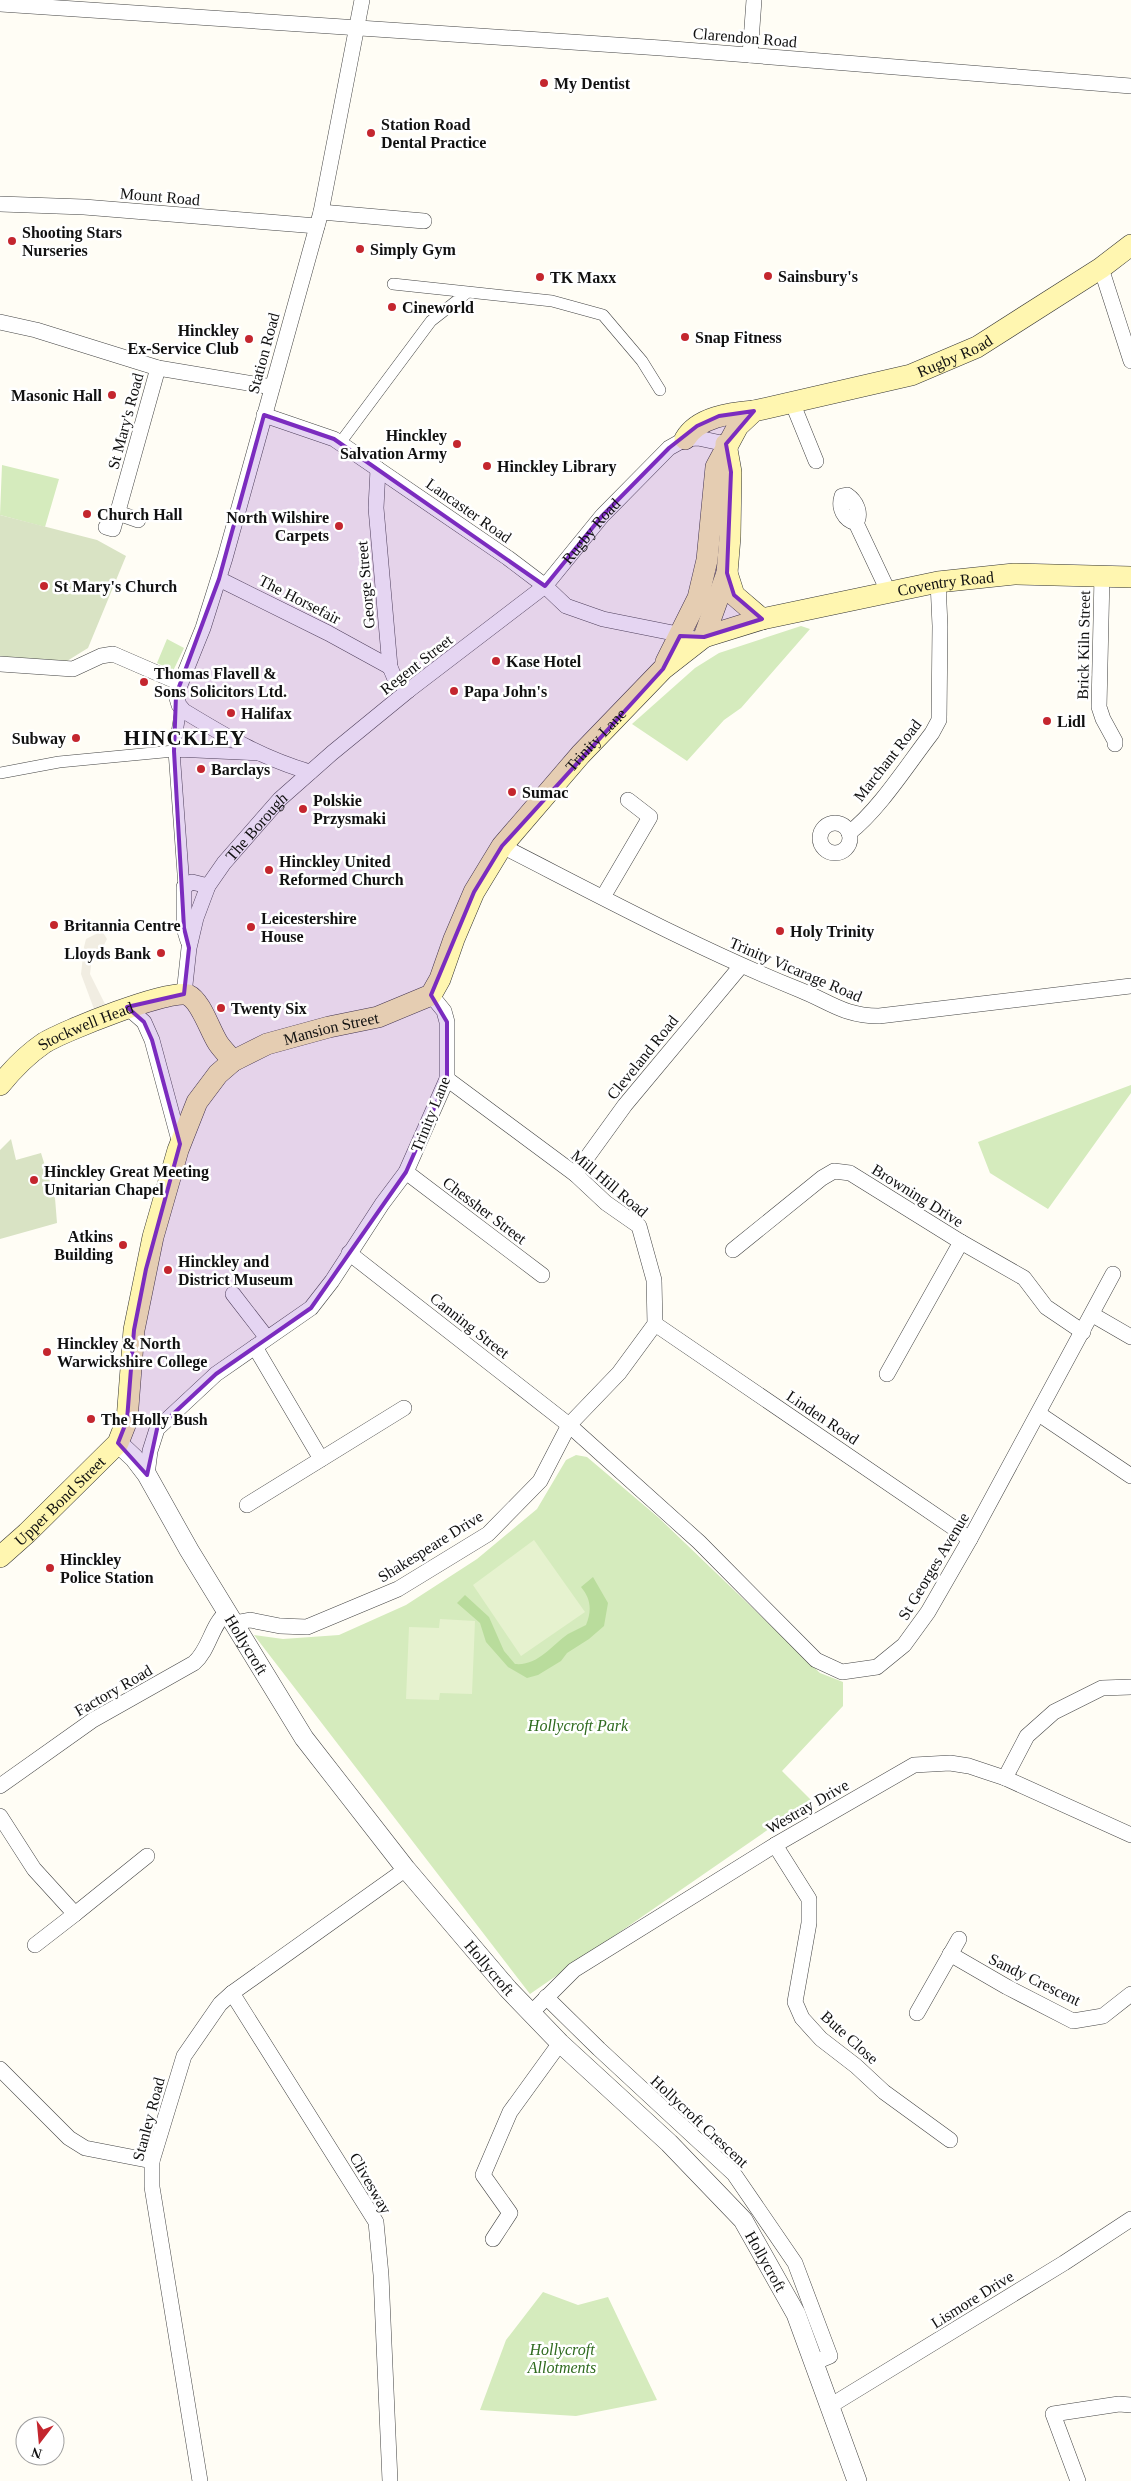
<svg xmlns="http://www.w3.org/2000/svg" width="1131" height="2481" viewBox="0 0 1131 2481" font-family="'Times New Roman',serif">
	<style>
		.green { fill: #d5ebbd }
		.forest { fill: #b9dc9c }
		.cemetery { fill: #d9e3c4 }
		.pitch { fill: #e6f2cf }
		.plaza { fill: #f1ede2 }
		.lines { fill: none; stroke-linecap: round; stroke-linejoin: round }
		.pedestrian-casing { stroke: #444; stroke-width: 12 }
		.minor-casing { stroke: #444; stroke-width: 16 }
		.tertiary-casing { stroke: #444; stroke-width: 20 }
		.secondary-casing { stroke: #333; stroke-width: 22 }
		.pedestrian { stroke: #fff; stroke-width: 11 }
		.minor { stroke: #fff; stroke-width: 15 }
		.tertiary { stroke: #fff; stroke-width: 19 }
		.secondary { stroke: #fff6b0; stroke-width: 21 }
		.marked { fill: #7b2cbf; fill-opacity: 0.2; stroke: #7b2cbf; stroke-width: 4; stroke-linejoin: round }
		.poi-dot { fill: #c4262e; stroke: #fff; stroke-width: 2 }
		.labels { text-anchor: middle; stroke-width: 5; stroke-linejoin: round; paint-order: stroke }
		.street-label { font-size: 16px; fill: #111; stroke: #fff }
		.poi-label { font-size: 16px; font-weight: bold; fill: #111; stroke: #fff; text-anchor: start }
		.park-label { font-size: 16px; font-style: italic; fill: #2f6b1f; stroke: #fff }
		.district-label { font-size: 21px; font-weight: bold; letter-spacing: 1px; fill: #111; stroke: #fff }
	</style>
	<rect width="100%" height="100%" fill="#fffdf5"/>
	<path class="green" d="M2 465 59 479 45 527 0 515Z
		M801 626 810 629 741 708 724 720 687 761 632 724 695 668 719 653Z
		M167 639 184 648 173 671 157 663Z
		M1131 1085V1093L1048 1209 990 1173 978 1142Z
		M576 1455 587 1457 659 1518 820 1673 843 1682V1706L782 1771 811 1800 530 1994 254 1635 283 1639 339 1635 406 1605 477 1559 537 1509 566 1460Z
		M543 2292 578 2305 608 2297 657 2400 576 2416 480 2410 506 2340Z"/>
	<path class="forest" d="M593 1577 608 1603 604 1626 589 1639 567 1653 561 1661 538 1675 527 1678 508 1667 486 1642 480 1623 457 1603 465 1595 489 1617 504 1651 515 1664C538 1666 551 1646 568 1634 574 1631 580 1628 586 1625 592 1610 591 1599 581 1587Z"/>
	<path class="cemetery" d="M0 515 97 540 126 556 88 648 67 661 0 658Z
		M11 1139 16 1160 41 1153 55 1198 57 1223 0 1239V1150Z"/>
	<path class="pitch" d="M534 1540 585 1612 521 1656 473 1585Z
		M440 1619 475 1621 472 1694 440 1693 439 1700 406 1699 409 1627 439 1628Z"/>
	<path class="plaza" d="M102 931 107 939 102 949H93L90 974 106 1006 94 1009 81 974 84 947 86 939Z"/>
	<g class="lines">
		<defs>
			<path id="pedestrian" d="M393 284 552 301 603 315 642 361 660 390
				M340 443 431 321 468 292
				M181 708 174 751 184 887
				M0 773 59 762 174 751 259 755"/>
			<g id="minor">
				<path d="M0 4 661 48 1131 86"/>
				<path d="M750 55 754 0"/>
				<path d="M0 204 84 207 317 226"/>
				<path d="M321 212 424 221"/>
				<path d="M1101 268 1131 361"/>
				<path d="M0 322 36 330 158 368 272 387"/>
				<path d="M792 402 816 461"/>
				<path d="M264 415 334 439 508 558 545 586 566 606 603 619 688 636"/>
				<path d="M378 469 376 508 390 667 395 679 409 690"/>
				<path d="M118 513 138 520"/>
				<path d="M856 523C844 520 838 508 842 496L847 495C856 501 862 513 856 523L889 593"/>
				<path d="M106 527 113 529 158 368"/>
				<path d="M1102 576 1099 707 1103 719 1115 741V744"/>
				<path d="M219 579 328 633 390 667"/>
				<path d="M0 664 73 669 101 656 113 654 173 680 182 677"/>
				<path d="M310 772C264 759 225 736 184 711L179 705 176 695 203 628 225 558 321 212 362 0"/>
				<circle cx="835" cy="838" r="15"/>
				<path d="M849 833C879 810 908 764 932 733L939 720 940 626 938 582"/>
				<path d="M502 846C600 896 698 949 800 990 830 1002 844 1016 879 1016L1131 986"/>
				<path d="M603 897 650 817 628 800"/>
				<path d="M188 941 184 928V887L192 882 208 886"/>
				<path id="s1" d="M184 994 189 948 196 918 208 886 224 863 280 799 332 753 409 690 545 586 602 516 669 448 685 439 698 438 726 444"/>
				<path d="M127 1007 144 1022 152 1040 180 1144"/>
				<path d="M406 1172 542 1275"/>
				<path d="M575 1174 625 1105 741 966"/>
				<path d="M733 1250 822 1178 834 1171 850 1173 961 1242 1024 1278 1046 1307 1083 1332"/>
				<path d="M349 1253 569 1425 699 1542 816 1660 842 1672 877 1667 904 1645 928 1612 970 1539 1113 1274"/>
				<path d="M233 1294 267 1338"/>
				<path d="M1093 1315 1131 1337"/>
				<path d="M655 1324 970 1539"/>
				<path d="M255 1347 321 1459"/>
				<path d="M887 1374 961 1242"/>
				<path d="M1039 1414 1131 1476"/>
				<path d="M147 1475 150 1451 157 1429 216 1374 311 1308 332 1281 382 1204 406 1172 447 1079V1022L444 1011 431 995"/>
				<path d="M247 1505 404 1408"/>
				<path d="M234 1623 250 1620 280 1626 307 1627 398 1589 488 1534 540 1481 569 1425 619 1373 655 1324 654 1280 639 1226 606 1203 575 1174 447 1079"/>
				<path d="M1005 1778 1027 1736 1054 1712 1102 1688 1131 1687"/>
				<path d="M0 1786 93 1720 194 1663C210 1649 211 1625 227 1612"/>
				<path d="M0 1816 34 1869 75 1914 147 1856"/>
				<path d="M775 1845 809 1899V1923L795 2002 802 2018 821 2039 856 2066 884 2092 950 2140"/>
				<path d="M35 1945 75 1914"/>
				<path d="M950 1954 1007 1987 1073 2021 1103 2016 1131 1994"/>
				<path d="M232 1993 376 2222 381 2275 390 2481"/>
				<path d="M546 1997 599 2049 734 2174 795 2263 830 2356 813 2363"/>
				<path d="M531 2013 574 1970 775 1845 914 1765 950 1763 969 1766 1005 1778 1131 1835"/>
				<path d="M917 2013 959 1939"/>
				<path d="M0 2069 69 2138 85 2148 152 2161"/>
				<path d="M493 2239 510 2213 483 2175 510 2112 560 2043"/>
				<path d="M830 2406 1064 2263 1131 2219"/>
				<path d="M200 2481 152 2187V2161L184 2056 220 2004 232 1993 406 1869"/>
				<path d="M1078 2481 1053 2414 1119 2404 1131 2405"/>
			</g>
			<g id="tertiary">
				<path id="s2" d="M118 1443 134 1458 147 1475 189 1550 304 1738 406 1869 508 1989 560 2043 669 2143 743 2220 796 2314 857 2481"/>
			</g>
			<g id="secondary">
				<path d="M685 439C698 417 730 413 754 411"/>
				<path d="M727 573 734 595 762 619"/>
				<path id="s3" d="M704 637 762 619 938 582 1014 574 1131 577"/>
				<path id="s4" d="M666 662 698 598 707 560 716 467 738 426 754 411 911 375 977 347 1101 268 1131 245"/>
				<path id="s5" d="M0 1085C12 1070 28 1054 44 1043 61 1032 173 987 188 995 201 1001 210 1031 218 1043 222 1049 228 1055 233 1061"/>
				<path id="s6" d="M0 1557 27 1533 118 1443 127 1420 134 1330 153 1237 178 1150 197 1102 218 1074 233 1061 267 1044 329 1027 378 1017 431 995 440 979 454 939 474 892 502 846 581 754 663 669 704 637 727 573 730 537 731 472 726 444"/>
			</g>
		</defs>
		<use href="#pedestrian" class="pedestrian-casing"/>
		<use href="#minor" class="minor-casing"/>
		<use href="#tertiary" class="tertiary-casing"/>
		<use href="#secondary" class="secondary-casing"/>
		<use href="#pedestrian" class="pedestrian"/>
		<use href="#minor" class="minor"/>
		<use href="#tertiary" class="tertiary"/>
		<use href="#secondary" class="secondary"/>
	</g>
	<path class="marked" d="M754 411 726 444 731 472 727 573 734 595 762 619 704 637 680 636 663 669 502 846 474 892 431 995 447 1022V1079L406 1172 311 1308 216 1374 157 1429 147 1475 118 1443 127 1420 134 1330 146 1269 180 1144 152 1040 144 1022 127 1007 184 994 189 948 184 928 174 751 176 695 219 579 264 415 334 439 545 586 602 516 669 448 697 426 719 416Z"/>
	<g class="poi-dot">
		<circle cx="544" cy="83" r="5"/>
		<circle cx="371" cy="133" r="5"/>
		<circle cx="12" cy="241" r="5"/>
		<circle cx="360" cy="249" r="5"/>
		<circle cx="768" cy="276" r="5"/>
		<circle cx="540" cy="277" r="5"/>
		<circle cx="392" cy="307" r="5"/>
		<circle cx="685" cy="337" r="5"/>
		<circle cx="249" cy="339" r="5"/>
		<circle cx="112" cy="395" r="5"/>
		<circle cx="457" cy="444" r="5"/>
		<circle cx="487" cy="466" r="5"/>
		<circle cx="87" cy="514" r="5"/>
		<circle cx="339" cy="526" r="5"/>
		<circle cx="44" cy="586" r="5"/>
		<circle cx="496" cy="661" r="5"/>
		<circle cx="144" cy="682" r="5"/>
		<circle cx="454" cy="691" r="5"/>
		<circle cx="231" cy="713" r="5"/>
		<circle cx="1047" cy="721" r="5"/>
		<circle cx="76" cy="738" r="5"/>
		<circle cx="201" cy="769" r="5"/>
		<circle cx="512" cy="792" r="5"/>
		<circle cx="303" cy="809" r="5"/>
		<circle cx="269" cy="870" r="5"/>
		<circle cx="54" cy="925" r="5"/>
		<circle cx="251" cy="927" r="5"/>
		<circle cx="780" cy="931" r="5"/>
		<circle cx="161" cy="953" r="5"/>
		<circle cx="221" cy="1008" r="5"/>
		<circle cx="34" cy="1180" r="5"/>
		<circle cx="123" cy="1245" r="5"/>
		<circle cx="168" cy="1270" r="5"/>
		<circle cx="47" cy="1352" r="5"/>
		<circle cx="91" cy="1419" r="5"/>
		<circle cx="50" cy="1568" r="5"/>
	</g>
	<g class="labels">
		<g class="street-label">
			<text transform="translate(745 37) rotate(5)" y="6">Clarendon Road</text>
			<text transform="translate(160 196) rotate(5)" y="6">Mount Road</text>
			<text transform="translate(263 353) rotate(-75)" y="6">Station Road</text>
			<text dy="6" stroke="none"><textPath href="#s4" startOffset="481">Rugby Road</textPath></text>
			<text transform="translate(125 421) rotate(-75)" y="6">St Mary's Road</text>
			<text transform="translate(469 510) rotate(35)" y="6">Lancaster Road</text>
			<text dy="6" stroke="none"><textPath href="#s1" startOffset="636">Rugby Road</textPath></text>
			<text dy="6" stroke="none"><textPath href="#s3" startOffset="248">Coventry Road</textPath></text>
			<text transform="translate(365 585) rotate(-95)" y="6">George Street</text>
			<text transform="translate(300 599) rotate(27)" y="6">The Horsefair</text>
			<text transform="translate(1083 645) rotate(-89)" y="6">Brick Kiln Street</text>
			<text transform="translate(416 664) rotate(-38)" y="6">Regent Street</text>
			<text dy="6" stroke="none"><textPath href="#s6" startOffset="1088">Trinity Lane</textPath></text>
			<text transform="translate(887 760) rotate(-52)" y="6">Marchant Road</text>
			<text dy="6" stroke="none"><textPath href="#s1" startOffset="188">The Borough</textPath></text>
			<text transform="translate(796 969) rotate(23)" y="6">Trinity Vicarage Road</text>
			<text dy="6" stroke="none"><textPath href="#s5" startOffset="106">Stockwell Head</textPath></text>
			<text dy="6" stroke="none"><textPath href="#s6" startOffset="675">Mansion Street</textPath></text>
			<text transform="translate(642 1057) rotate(-51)" y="6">Cleveland Road</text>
			<text transform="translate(430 1114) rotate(-68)" y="6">Trinity Lane</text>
			<text transform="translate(610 1183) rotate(40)" y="6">Mill Hill Road</text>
			<text transform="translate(918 1195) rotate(32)" y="6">Browning Drive</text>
			<text transform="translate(485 1210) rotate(37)" y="6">Chessher Street</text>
			<text transform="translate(470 1325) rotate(38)" y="6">Canning Street</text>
			<text transform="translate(823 1417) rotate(34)" y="6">Linden Road</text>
			<text dy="6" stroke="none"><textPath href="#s6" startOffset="82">Upper Bond Street</textPath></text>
			<text transform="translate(430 1546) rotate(-32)" y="6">Shakespeare Drive</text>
			<text transform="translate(933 1566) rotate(-59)" y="6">St Georges Avenue</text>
			<text dy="6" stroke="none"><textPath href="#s2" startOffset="240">Hollycroft</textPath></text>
			<text transform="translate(113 1690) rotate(-30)" y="6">Factory Road</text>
			<text transform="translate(807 1806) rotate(-30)" y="6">Westray Drive</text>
			<text dy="6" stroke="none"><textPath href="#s2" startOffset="645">Hollycroft</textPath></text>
			<text transform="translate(1035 1979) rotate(26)" y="6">Sandy Crescent</text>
			<text transform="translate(850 2037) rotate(42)" y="6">Bute Close</text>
			<text transform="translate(148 2119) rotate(-75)" y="6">Stanley Road</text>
			<text transform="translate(700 2121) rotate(43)" y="6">Hollycroft Crescent</text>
			<text transform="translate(371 2183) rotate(60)" y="6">Clivesway</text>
			<text dy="6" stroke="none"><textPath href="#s2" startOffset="1050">Hollycroft</textPath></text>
			<text transform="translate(972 2299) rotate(-32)" y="6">Lismore Drive</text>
		</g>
		<g class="poi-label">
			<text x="554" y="89">My Dentist</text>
			<text x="381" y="130">Station Road<tspan x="381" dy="18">Dental Practice</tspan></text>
			<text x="22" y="238">Shooting Stars<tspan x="22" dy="18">Nurseries</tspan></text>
			<text x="370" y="255">Simply Gym</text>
			<text x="778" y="282">Sainsbury's</text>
			<text x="550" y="283">TK Maxx</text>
			<text x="402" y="313">Cineworld</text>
			<text x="239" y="336" text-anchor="end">Hinckley<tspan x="239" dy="18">Ex-Service Club</tspan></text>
			<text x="695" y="343">Snap Fitness</text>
			<text x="102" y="401" text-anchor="end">Masonic Hall</text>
			<text x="447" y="441" text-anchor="end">Hinckley<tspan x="447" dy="18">Salvation Army</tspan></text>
			<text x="497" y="472">Hinckley Library</text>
			<text x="97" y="520">Church Hall</text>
			<text x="329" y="523" text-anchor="end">North Wilshire<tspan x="329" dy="18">Carpets</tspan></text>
			<text x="54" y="592">St Mary's Church</text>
			<text x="506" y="667">Kase Hotel</text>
			<text x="154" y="679">Thomas Flavell &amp;<tspan x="154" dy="18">Sons Solicitors Ltd.</tspan></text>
			<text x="464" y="697">Papa John's</text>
			<text x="241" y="719">Halifax</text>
			<text x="1057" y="727">Lidl</text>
			<text x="66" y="744" text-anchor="end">Subway</text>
			<text x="211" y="775">Barclays</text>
			<text x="522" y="798">Sumac</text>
			<text x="313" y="806">Polskie<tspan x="313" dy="18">Przysmaki</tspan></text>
			<text x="279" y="867">Hinckley United<tspan x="279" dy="18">Reformed Church</tspan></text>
			<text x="261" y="924">Leicestershire<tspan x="261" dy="18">House</tspan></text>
			<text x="64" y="931">Britannia Centre</text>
			<text x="790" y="937">Holy Trinity</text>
			<text x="151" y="959" text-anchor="end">Lloyds Bank</text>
			<text x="231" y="1014">Twenty Six</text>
			<text x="44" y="1177">Hinckley Great Meeting<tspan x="44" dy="18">Unitarian Chapel</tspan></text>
			<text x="113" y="1242" text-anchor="end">Atkins<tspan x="113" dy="18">Building</tspan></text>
			<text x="178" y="1267">Hinckley and<tspan x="178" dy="18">District Museum</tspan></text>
			<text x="57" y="1349">Hinckley &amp; North<tspan x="57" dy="18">Warwickshire College</tspan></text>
			<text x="101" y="1425">The Holly Bush</text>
			<text x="60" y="1565">Hinckley<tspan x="60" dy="18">Police Station</tspan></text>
		</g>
		<g class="park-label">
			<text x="578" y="1731">Hollycroft Park</text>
			<text x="562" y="2355">Hollycroft<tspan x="562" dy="18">Allotments</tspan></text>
		</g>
		<g class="district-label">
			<text x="185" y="745">HINCKLEY</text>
		</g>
	</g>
	<g transform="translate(40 2441) rotate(196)"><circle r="24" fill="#ffffff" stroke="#a0a0a0"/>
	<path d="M0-4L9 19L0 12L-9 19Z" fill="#c4262e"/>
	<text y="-8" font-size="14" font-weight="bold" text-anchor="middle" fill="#111111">N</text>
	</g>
</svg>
